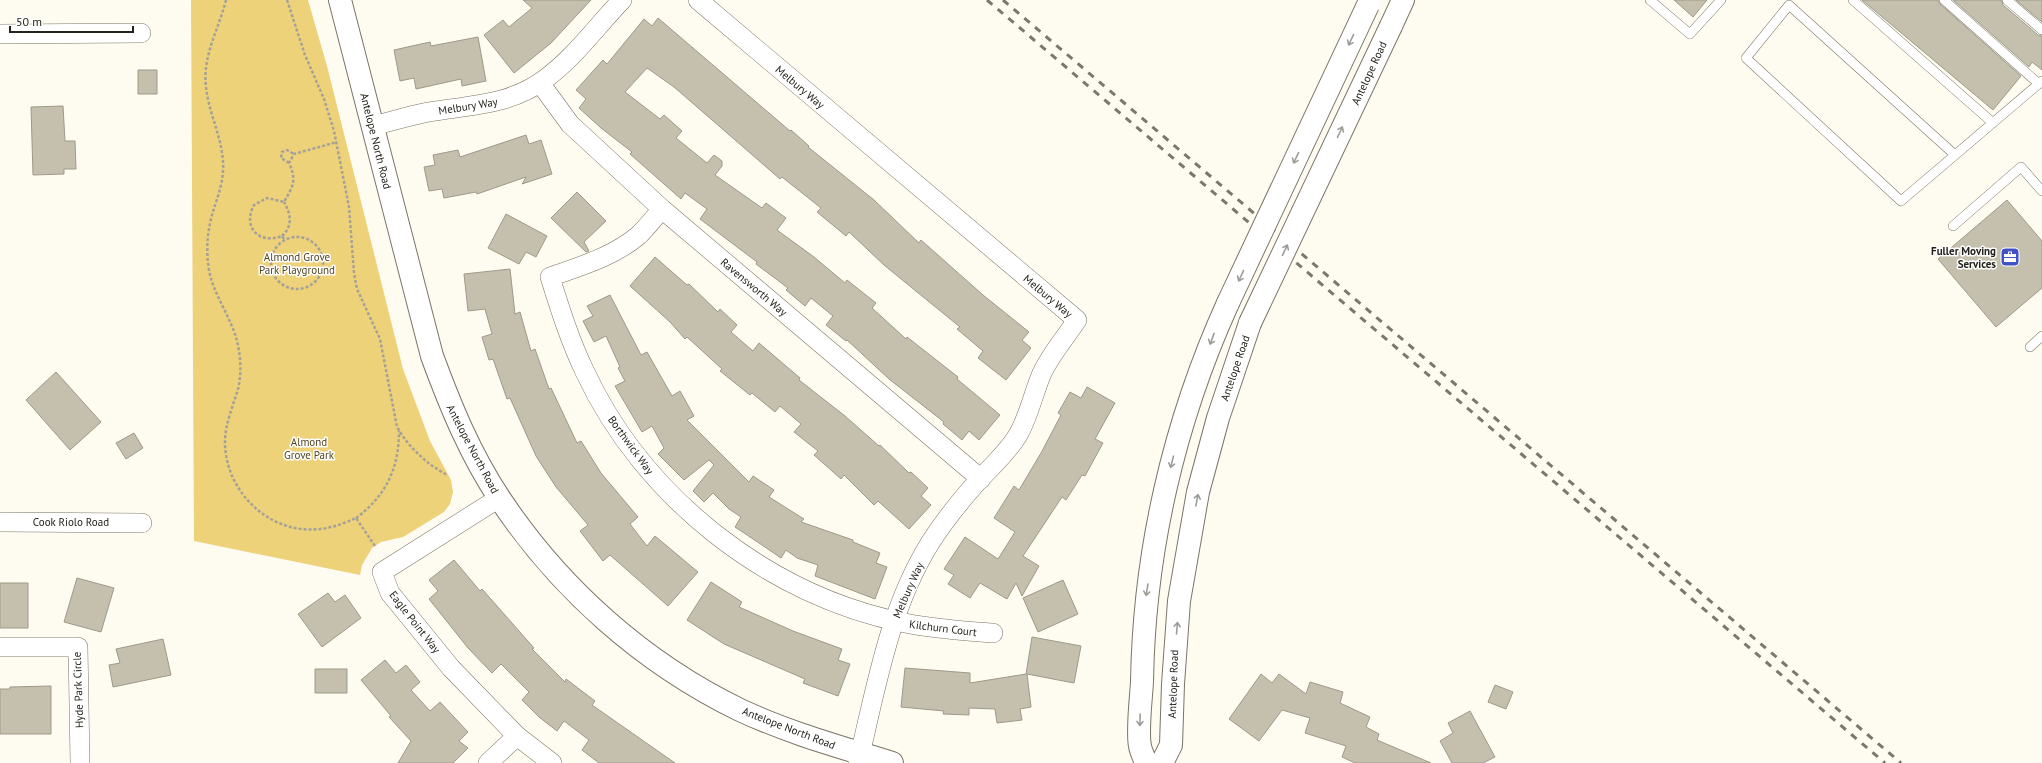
<svg xmlns="http://www.w3.org/2000/svg" width="2042" height="763" viewBox="0 0 2042 763" font-family="'PT Sans',sans-serif">
	<style>
		.green { fill: #eed27a }
		.building { fill: #c5c0ae; stroke: #9e9988 }
		.lines { fill: none; stroke-linecap: round; stroke-linejoin: round }
		.service-casing { stroke: #7a7565; stroke-width: 10 }
		.minor-casing { stroke: #7a7565; stroke-width: 20 }
		.secondary-casing { stroke: #7a7565; stroke-width: 24 }
		.primary-casing { stroke: #7a7565; stroke-width: 24 }
		.path { stroke: #a4a298; stroke-width: 2.5; stroke-dasharray: 3 2; stroke-linecap: butt }
		.service { stroke: #fff; stroke-width: 9 }
		.minor { stroke: #fff; stroke-width: 19 }
		.secondary { stroke: #fff; stroke-width: 22 }
		.primary { stroke: #fff; stroke-width: 22 }
		.rail { stroke: #7a776f; stroke-width: 3; stroke-dasharray: 7 7; stroke-linecap: butt }
		.primary-bridge-casing { stroke: #7a7565; stroke-width: 24; stroke-linecap: butt }
		.primary-bridge { stroke: #fff; stroke-width: 22 }
		.oneway { stroke: #9c9c98 }
		.labels { text-anchor: middle; stroke-width: 3; stroke-linejoin: round; paint-order: stroke }
		.street-label { font-size: 11px; fill: #24221b; stroke: #fff }
		.poi-label { font-size: 11px; font-weight: bold; fill: #24221b; stroke: #fff; text-anchor: end }
		.park-label { font-size: 11px; fill: #51451f; stroke: #fff }
	</style>
	<rect width="100%" height="100%" fill="#fefbf0"/>
	<path class="green" d="M191 0H308L327 66 403 369 430 441 451 480 453 492 450 504 444 512 403 537 381 542 372 548 362 565 360 575 194 541Z"/>
	<path class="building" d="M523 0H591L551 43 514 73 484 35 503 20 509 27 532 8Z
		M1674 0H1707L1693 17Z
		M1862 0H1938L1940 4 2021 76 1993 110Z
		M1953 0H2001L2003 5 2038 35 2042 36V70L2032 62 2029 67Z
		M2016 0H2042V22Z
		M658 18 790 131 791 130 809 146 808 147 874 200 919 243 921 240 983 295 1029 332 1022 340 1031 348 1006 380 978 358 983 351 957 329 960 327 884 265 849 232 846 236 817 212 821 208 782 177 780 179 674 87 647 68 625 92 660 119 664 115 682 131 676 138 707 163 714 155 722 161V166L715 175 762 208 766 203 786 218 777 230 814 257 845 283 847 280 876 303 872 308 906 339 907 337 958 377 957 379 1000 415 979 440 969 431 962 440 943 424 944 422 889 379 847 340 846 341 826 325 833 316 811 298 805 306 786 290 788 288 756 264 757 262 700 219 707 209 685 193 681 199 630 154 632 152 601 128 579 108 586 99 576 90 603 60 607 64 644 19 652 26Z
		M478 37 486 81 462 86 461 79 416 89 414 78 400 81 394 50 430 42 431 46Z
		M138 70H157V94H138Z
		M63 106 65 141H75L76 169H64V174L33 175 31 107Z
		M526 135 529 144 541 140 552 174 522 184 526 177 477 194 476 192 444 198 442 189 429 191 424 167 435 165 433 155 458 150 460 157Z
		M577 192 606 221 584 242 589 251 586 252 551 218Z
		M2007 200 2042 241V288L1996 327 1938 259Z
		M506 214 547 236 536 257 526 252 519 264 488 248Z
		M655 257 687 285 689 284 718 312 720 309 737 325 731 332 753 351 759 343 800 378 799 380 845 416 879 446 880 445 909 473 911 472 928 488 921 496 931 505 909 529 878 501 874 505 844 475 841 479 814 455 818 451 794 432 801 424 780 406 775 412 752 393 750 395 720 371 722 369 687 337 685 339 670 322 630 286Z
		M510 269 515 314 520 312 531 351 535 349 549 389 551 388 577 443 581 441 601 473 638 517 630 524 647 546 655 536 698 572 668 606 610 555 603 561 580 531 588 525 556 487 536 456 510 398 507 399 493 359 489 360 482 337 492 334 485 309 468 311 464 274Z
		M610 295 641 355 647 352 672 396 680 391 694 416 687 420 749 482 753 476 774 490 769 497 804 519 801 522 853 540V542L880 553 876 563 887 567 875 599 815 576 818 565 797 558 786 550 781 558 759 543 735 527 741 517 729 509 713 493 704 502 693 491 714 465 709 460 684 480 658 454 664 448 652 426 642 432 615 386 625 381 618 368 620 367 606 336 594 342 583 321 593 316 587 306Z
		M56 372 101 422 70 450 26 400Z
		M1087 387 1115 403 1095 439 1103 443 1085 476 1082 475 1066 500 1062 497 1023 556 1039 566 1022 596 1016 583 1007 599 980 583 970 598 948 584 954 575 944 569 965 537 998 559 1015 532 994 518 1014 486 1019 490 1041 453 1061 415 1058 413 1070 392 1081 398Z
		M134 433 143 448 126 459 116 443Z
		M454 560 480 591 482 589 534 648 532 649 565 682 566 679 595 701 592 705 675 763H599L582 750 589 740 564 721 557 731 539 717 522 700 529 692 501 664 492 673 468 648 429 599 438 591 429 580Z
		M77 578 114 588 101 632 64 622Z
		M1063 580 1078 614 1038 632 1023 598Z
		M711 582 742 602 739 607 793 631 842 649 838 660 850 664 838 696 803 683 805 679 724 644 687 620Z
		M0 583H28V628H0Z
		M328 593 335 602 345 595 361 618 322 647 298 614Z
		M1032 637 1081 646 1074 683 1027 674 1031 707 1020 709 1022 720 997 723 995 709 969 708V715L943 714 944 711 901 707 905 668 970 673V683L1026 674Z
		M163 639 171 675 113 687 109 665 120 663 116 649Z
		M385 660 396 673 406 665 420 682 411 690 430 711 440 702 468 732 459 741 468 748 453 763H398L411 741 389 717 391 716 361 680Z
		M315 669H347V693H315Z
		M1261 674 1272 683 1279 674 1306 694 1310 682 1343 692 1340 703 1370 717 1366 727 1379 734 1377 740 1431 763H1355L1342 757 1346 746 1305 733 1310 718 1282 710 1259 741 1229 719Z
		M1495 685 1513 692 1506 709 1488 702Z
		M51 686V734H0V689H10V687Z
		M1470 711 1495 757 1483 763H1452L1440 741 1453 733 1448 723Z"/>
	<g class="lines">
		<defs>
			<path id="service" d="M1650 0 1690 34 1721 0
				M1853 0 1993 123
				M1944 0 2039 84
				M2007 0 2042 30
				M1955 155 1789 5 1746 58 1901 201 2042 81
				M1953 226 2021 167 2042 191
				M2030 347 2042 336"/>
			<path id="minor" d="M698 0 1077 320C1065 338 1051 354 1042 373 1033 394 1029 416 1018 435 1007 453 992 466 978 481 961 500 944 521 930 543 889 609 876 688 858 763
				M0 34 141 33
				M540 83 570 124 662 209 981 479
				M373 126C393 121 414 114 435 111 474 105 512 104 545 79 574 58 597 26 622 0
				M662 209C654 218 647 227 639 235 613 257 581 266 550 277 560 309 570 341 585 372 644 498 769 596 905 623 934 629 964 631 993 633
				M499 498 382 572 390 593 451 668 517 736 552 763
				M0 522 142 523
				M0 647H78L80 763
				M488 763 517 736"/>
			<path id="secondary" d="M340 0 432 356C450 405 470 454 500 499 559 588 643 663 740 710 789 733 841 747 892 763"/>
			<path id="primary" d="M1391 26 1403 0
				M1146 763C1144 757 1141 752 1140 746 1137 731 1141 699 1142 682 1144 552 1174 422 1228 303
				M1162 763 1171 745 1173 684 1179 601 1198 492 1218 418 1250 323"/>
		</defs>
		<use href="#service" class="service-casing"/>
		<use href="#minor" class="minor-casing"/>
		<use href="#secondary" class="secondary-casing"/>
		<use href="#primary" class="primary-casing"/>
		<path class="path" d="M226 0C219 29 202 56 206 87 209 116 225 142 223 172 222 187 216 201 212 215 207 233 206 251 209 270 214 298 235 321 239 351 241 363 241 377 238 389 233 406 225 424 225 442 225 491 269 535 320 529 332 528 345 523 356 518L375 546
			M287 0 305 55 324 99 334 131 349 207 354 273 357 289 380 339 397 427C409 448 427 464 447 475
			M289 163 281 158 282 152 287 150 294 154
			M282 236C293 226 291 214 284 202
			M271 263a26 26 0 1 1 52 0a26 26 0 1 1-52 0Z
			M284 239 282 236C259 245 242 227 254 205L267 198 284 202C293 186 297 181 289 163L294 154 337 142
			M356 518C386 496 399 468 399 431"/>
		<use href="#service" class="service"/>
		<use href="#minor" class="minor"/>
		<use href="#secondary" class="secondary"/>
		<use href="#primary" class="primary"/>
		<path class="rail" d="M987 0 1885 763
			M1003 0 1901 763"/>
		<defs>
			<path id="primary-bridge" d="M1228 303 1368 5
				M1250 323 1391 26"/>
		</defs>
		<use href="#primary-bridge" class="primary-bridge-casing"/>
		<use href="#primary-bridge" class="primary-bridge"/>
	</g>
	<defs><path id="oneway-shaft" d="M-6 0H5M1.5-3L5.5 0L1.5 3" fill="none" stroke-width="1.6" stroke-linecap="round" stroke-linejoin="round"/></defs>
	<g class="oneway">
		<use href="#oneway-shaft" transform="translate(1351 40) rotate(115)"/>
		<use href="#oneway-shaft" transform="translate(1340 132) rotate(-65)"/>
		<use href="#oneway-shaft" transform="translate(1296 158) rotate(115)"/>
		<use href="#oneway-shaft" transform="translate(1285 250) rotate(-65)"/>
		<use href="#oneway-shaft" transform="translate(1241 276) rotate(115)"/>
		<use href="#oneway-shaft" transform="translate(1212 339) rotate(110)"/>
		<use href="#oneway-shaft" transform="translate(1172 462) rotate(104)"/>
		<use href="#oneway-shaft" transform="translate(1197 500) rotate(-79)"/>
		<use href="#oneway-shaft" transform="translate(1147 590) rotate(99)"/>
		<use href="#oneway-shaft" transform="translate(1177 628) rotate(-85)"/>
		<use href="#oneway-shaft" transform="translate(1140 720) rotate(92)"/>
	</g>
	<defs>
		<symbol id="office-square" viewBox="-11 -11 22 22"><rect x="-9" y="-9" width="18" height="18" rx="4" fill="#4252c6" stroke="#fff"/><path d="M-6-3h4V-5.5h4V-3h4V5H-6ZM-1-4.5V-3h2v-1.5ZM-6 0V1H6V0Z" fill="#fff"/></symbol>
	</defs>
	<g fill-rule="evenodd">
		<use href="#office-square" x="1999" y="246" width="22" height="22"/>
	</g>
	<g class="labels">
		<g class="street-label">
			<text transform="translate(1369 73) rotate(-65)" y="4">Antelope Road</text>
			<text transform="translate(800 87) rotate(40)" y="4">Melbury Way</text>
			<text transform="translate(468 106) rotate(-9)" y="4">Melbury Way</text>
			<text transform="translate(376 141) rotate(76)" y="4">Antelope North Road</text>
			<text transform="translate(754 287) rotate(40)" y="4">Ravensworth Way</text>
			<text transform="translate(1048 296) rotate(40)" y="4">Melbury Way</text>
			<text transform="translate(1235 368) rotate(-71)" y="4">Antelope Road</text>
			<text transform="translate(631 445) rotate(54)" y="4">Borthwick Way</text>
			<text transform="translate(473 449) rotate(62)" y="4">Antelope North Road</text>
			<text x="71" y="526">Cook Riolo Road</text>
			<text transform="translate(908 590) rotate(-66)" y="4">Melbury Way</text>
			<text transform="translate(415 622) rotate(52)" y="4">Eagle Point Way</text>
			<text transform="translate(943 628) rotate(7)" y="4">Kilchurn Court</text>
			<text transform="translate(1173 684) rotate(-88)" y="4">Antelope Road</text>
			<text transform="translate(78 690) rotate(-92)" y="4">Hyde Park Circle</text>
			<text transform="translate(789 728) rotate(21)" y="4">Antelope North Road</text>
		</g>
		<g class="poi-label">
			<text x="1996" y="255">Fuller Moving<tspan x="1996" dy="13">Services</tspan></text>
		</g>
		<g class="park-label">
			<text x="297" y="261">Almond Grove<tspan x="297" dy="13">Park Playground</tspan></text>
			<text x="309" y="446">Almond<tspan x="309" dy="13">Grove Park</tspan></text>
		</g>
	</g>
	<path d="M10 26v6h123v-6" fill="none" stroke="#24221b" stroke-width="2"/>
	<text x="16" y="26" font-size="12" fill="#24221b" stroke="#ffffff" stroke-width="3" paint-order="stroke">50 m</text>
</svg>
